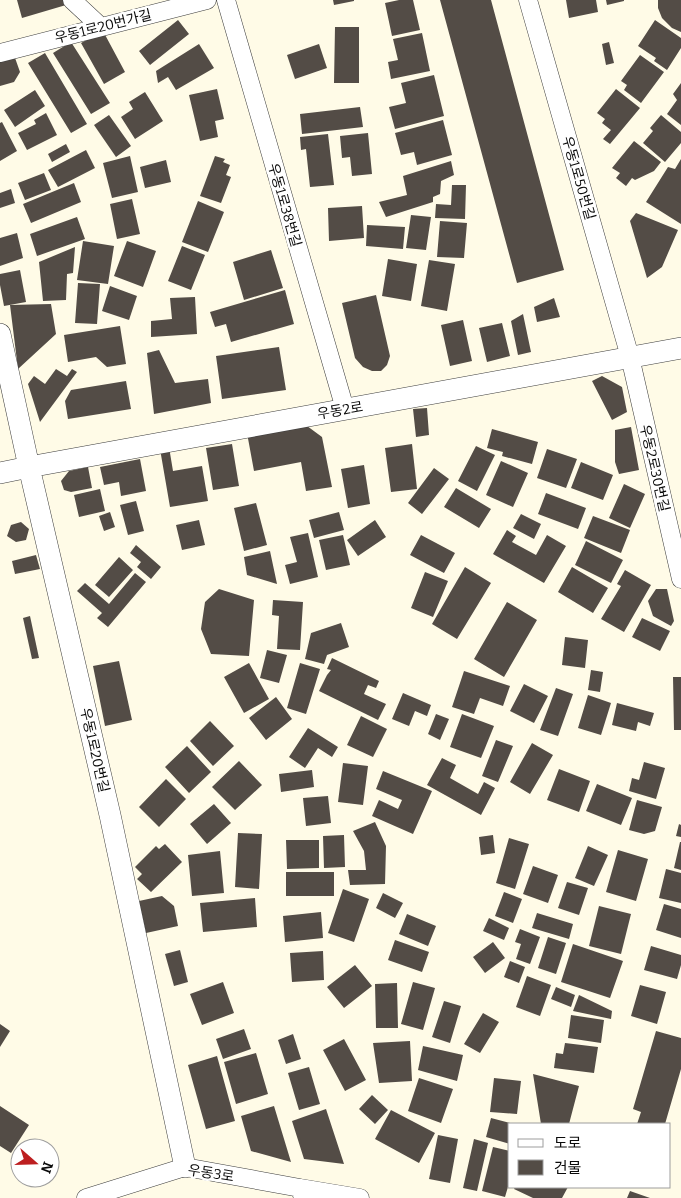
<svg xmlns="http://www.w3.org/2000/svg" width="681" height="1198" viewBox="0 0 681 1198" font-family="Bitter,'Noto Sans KR',serif">
	<style>
		.building { fill: #534c46 }
		.lines { fill: none; stroke-linecap: round; stroke-linejoin: round }
		.minor-casing { stroke: #3d3d3d; stroke-width: 19 }
		.tertiary-casing { stroke: #3d3d3d; stroke-width: 22 }
		.minor { stroke: #fff; stroke-width: 18 }
		.tertiary { stroke: #fff; stroke-width: 21 }
		.labels { text-anchor: middle; stroke-width: 5; stroke-linejoin: round; paint-order: stroke }
		.street-label { font-size: 14px; fill: #0a0a0a; stroke: #fff }
	</style>
	<rect width="100%" height="100%" fill="#fffbe7"/>
	<path class="building" d="M17 0H67L66 5 22 18Z
		M333 0H354V1L334 5Z
		M399 0H413L420 30 392 36 385 3Z
		M440 0H491L564 270 517 283Z
		M566 0H596L598 12 569 18Z
		M606 0H624V1L607 5Z
		M658 0H681V32L672 28 662 18 658 8Z
		M178 20 189 34 150 65 139 51Z
		M655 20 681 38V48L667 70 654 61 656 58 638 46Z
		M335 27H359V83H334Z
		M103 31 125 72 104 84 81 43Z
		M422 33 430 71 391 79 388 62 398 60 393 39Z
		M71 42 110 103 91 114 53 53Z
		M609 42 614 63 606 65 602 44Z
		M199 44 214 68 176 90 168 77 158 83 156 71Z
		M319 44 327 68 295 79 287 55Z
		M45 53 87 124 71 133 28 63Z
		M14 55 20 72 14 82 0 86V59Z
		M640 55 664 72 641 103 624 90 627 85 621 81Z
		M434 75 444 116 395 129 389 107 406 103 401 83Z
		M681 83V125L667 114 677 100 673 94Z
		M217 89 224 119 215 121 218 137 200 141 189 95Z
		M616 89 640 108 610 144 603 139 611 130 602 123 605 119 597 113Z
		M35 90 45 106 15 127 4 110Z
		M145 92 163 121 135 139 121 117 133 109 129 102Z
		M360 107 363 127 302 134 300 114Z
		M46 113 57 135 27 150 18 133 36 124 34 120Z
		M109 115 131 146 116 157 94 125Z
		M661 115 681 132V143L665 162 643 143 653 131 650 128Z
		M443 120 452 155 417 165 414 152 401 155 395 133Z
		M2 122 17 151 0 161V123Z
		M368 133 372 174 352 176 350 157 342 158 340 136Z
		M328 134 334 185 310 187 306 149 301 150 300 137Z
		M634 141 661 162 654 171 635 180 632 178 626 186 616 178 620 173 612 168Z
		M66 144 70 152 52 162 48 154Z
		M86 150 95 168 58 187 48 170Z
		M130 156 138 192 112 198 103 163Z
		M215 156 225 159 223 162 230 165 226 175 231 177 221 203 200 196Z
		M681 159V224L646 202 668 167 675 169Z
		M166 160 171 182 145 188 140 167Z
		M451 161 454 175 441 181 440 194 433 197V202L386 217 379 202 407 195 403 176Z
		M44 173 51 190 25 200 18 183Z
		M74 183 81 202 31 223 23 204Z
		M452 185H466L465 219 435 218 436 204 451 205Z
		M11 189 15 203 0 208V193Z
		M132 199 140 234 117 239 110 204Z
		M198 201 224 212 208 252 182 242Z
		M362 206 364 238 329 241 328 208Z
		M636 213 678 230 662 267 647 278 630 221Z
		M411 215 431 217 426 250 406 248Z
		M77 217 85 239 37 256 30 234Z
		M440 221 467 223 464 258 437 257Z
		M367 225 405 227 403 249 366 246Z
		M17 233 23 258 0 266V238Z
		M83 241 114 246 108 284 77 280Z
		M127 241 156 251 143 287 114 276Z
		M182 246 205 255 191 290 168 281Z
		M75 247 73 273 67 274 66 300 43 301 39 262Z
		M271 250 283 288 244 300 233 262Z
		M388 259 417 264 411 301 382 296Z
		M429 260 455 264 447 311 421 306Z
		M20 270 26 302 4 306 0 285V274Z
		M78 283 100 284 97 324 75 323Z
		M110 286 137 296 129 320 102 311Z
		M285 290 294 324 231 342 226 324 215 327 210 312Z
		M376 295 390 356 387 365 381 371H372L363 367 355 358 342 303Z
		M195 297 197 334 151 337V321L172 319 170 298Z
		M554 298 560 317 537 322 534 307Z
		M51 304 56 334 18 369 10 305Z
		M523 314 531 352 518 355 511 321Z
		M463 320 472 361 450 366 441 325Z
		M502 323 510 356 487 362 479 328Z
		M120 326 126 364 107 367 96 357 68 362 64 335Z
		M279 347 286 390 222 399 216 356Z
		M159 350 175 383 208 379 211 403 154 414 147 353Z
		M56 369 67 376 72 369 77 372 40 422 28 384 34 376 45 384Z
		M602 376 622 387 627 412 612 420 592 381Z
		M126 381 131 409 68 419 65 401 71 390Z
		M427 408 429 435 416 437 413 409Z
		M303 423 322 437 332 487 306 491 301 462 254 471 247 433Z
		M631 427 639 470 619 474 615 462V430Z
		M492 429 538 442 532 464 502 456 503 452 487 448Z
		M232 444 239 486 213 490 206 448Z
		M412 444 417 489 391 492 385 448Z
		M476 446 495 455 477 491 458 481Z
		M169 447 173 471 202 466 208 501 170 507 160 449Z
		M547 449 577 459 566 488 537 478Z
		M140 459 146 491 121 496 119 482 104 485 100 467Z
		M501 461 528 473 513 507 486 495Z
		M581 462 613 475 603 500 571 488Z
		M364 465 370 504 348 508 341 469Z
		M88 467 92 488 71 492 64 490 61 481 69 471Z
		M434 468 449 479 422 514 408 503Z
		M624 484 645 494 630 528 609 518Z
		M456 488 491 509 479 528 444 507Z
		M100 489 105 511 79 517 74 495Z
		M546 493 586 508 578 529 538 514Z
		M136 501 144 531 128 535 120 505Z
		M256 503 267 545 244 551 234 508Z
		M110 512 115 527 104 531 99 516Z
		M339 512 344 530 314 538 309 520Z
		M521 514 541 524 534 539 513 528Z
		M593 516 630 530 621 553 584 538Z
		M199 520 205 545 182 550 176 525Z
		M375 520 386 537 358 556 347 540Z
		M21 522 29 529 26 540 16 542 7 536 11 525Z
		M507 530 516 536 512 542 536 555 547 535 566 546 544 583 493 554Z
		M308 533 318 577 290 584 285 565 297 562 290 537Z
		M343 535 350 565 326 570 319 540Z
		M421 535 455 553 444 573 410 555Z
		M586 541 623 560 611 583 575 565Z
		M136 545 161 567 151 579 137 567 141 562 130 553Z
		M270 551 277 584 247 575 244 557Z
		M36 555 40 569 15 574 12 561Z
		M119 557 133 570 109 597 95 585Z
		M465 567 491 583 457 639 432 624Z
		M572 567 608 588 593 613 558 592Z
		M625 570 651 585 624 632 601 619 621 586 617 584Z
		M425 572 448 581 433 617 411 608Z
		M135 573 146 582 108 627 97 618 102 613 77 591 85 583 109 604Z
		M219 589 254 600 249 656 211 654 201 629 205 602Z
		M656 589H667L674 621 671 626 653 616 648 601Z
		M273 600 303 602 300 650 277 649 279 616 272 615Z
		M507 602 537 620 504 677 474 659Z
		M30 616 39 658 32 659 23 618Z
		M642 618 670 631 660 651 632 637Z
		M341 623 349 647 327 655 324 664 305 659 311 633Z
		M565 637 588 640 585 668 562 665Z
		M267 650 287 655 279 683 260 678Z
		M332 658 379 681 376 688 368 685 364 694 386 704 378 720 319 691 327 675 331 670 327 669Z
		M119 661 132 720 105 726 93 666Z
		M249 663 269 699 244 713 224 677Z
		M300 663 320 669 306 714 287 708Z
		M591 670 603 672 600 692 588 690Z
		M464 671 510 686 503 706 480 698 474 714 452 707Z
		M673 677H681V730H674Z
		M524 684 548 696 534 723 510 711Z
		M556 688 573 694 558 736 540 730Z
		M403 693 431 705 427 716 415 711 409 726 392 719Z
		M588 695 611 703 601 735 578 728Z
		M276 697 292 719 266 740 249 718Z
		M617 703 654 713 650 726 638 722 636 731 612 725Z
		M436 714 449 719 440 740 428 734Z
		M462 714 494 726 481 758 450 747Z
		M361 716 387 729 373 757 347 745Z
		M210 721 234 746 213 766 190 741Z
		M308 728 338 747 332 757 318 748 305 768 289 757Z
		M496 740 513 746 498 782 482 776Z
		M532 743 553 755 530 794 510 782Z
		M187 746 211 772 189 793 165 767Z
		M442 758 456 765 450 778 478 794 484 782 495 788 481 815 427 785Z
		M239 761 262 785 235 810 212 787Z
		M644 762 665 768 656 799 629 791 632 778 639 780Z
		M343 763 368 766 363 805 338 802Z
		M559 769 590 781 579 812 547 800Z
		M312 770 314 787 281 792 279 774Z
		M383 771 432 791 413 834 372 816 379 800 398 809 402 800 376 789Z
		M166 779 186 799 159 827 139 807Z
		M597 784 632 798 621 825 586 811Z
		M328 796 331 823 306 826 303 798Z
		M637 800 662 807 655 831 644 834 629 830Z
		M214 804 231 823 207 844 190 824Z
		M375 822 386 846 385 884 350 885 348 870H366L364 851 353 831Z
		M679 824 681 825V837L676 836Z
		M238 833 262 834 259 889 235 887Z
		M344 835 345 867 324 868 323 836Z
		M493 835 495 853 481 855 479 837Z
		M509 838 529 844 515 889 496 883Z
		M286 840H319V868L287 869Z
		M680 842H681V870L674 868Z
		M165 844 182 862 151 892 137 879 142 874 135 867 156 846 159 849Z
		M588 846 608 855 594 886 575 878Z
		M618 850 648 859 636 901 606 892Z
		M220 851 224 893 192 896 188 855Z
		M533 866 558 875 548 903 523 894Z
		M666 869 681 873V903L659 898Z
		M286 872H334V896H286Z
		M567 882 588 888 579 915 558 908Z
		M343 889 369 899 354 942 328 933Z
		M504 892 522 899 513 923 495 916Z
		M383 893 403 903 395 918 376 908Z
		M162 896 174 906 178 926 146 933 139 901Z
		M255 898 257 927 203 932 200 903Z
		M664 904 681 909V938L656 930Z
		M599 906 631 914 621 954 589 946Z
		M321 912 323 938 285 942 283 916Z
		M537 913 573 924 569 939 532 928Z
		M407 914 436 926 428 946 399 934Z
		M489 918 509 928 504 940 483 931Z
		M520 929 540 937 530 964 516 959 521 944 515 942Z
		M548 937 566 943 556 974 538 968Z
		M395 940 429 952 422 972 388 960Z
		M493 942 505 958 485 973 473 957Z
		M573 944 623 961 610 998 561 982Z
		M651 946 681 955V965L677 979 644 970Z
		M180 950 188 982 174 986 165 954Z
		M323 951 324 980 292 982 290 953Z
		M510 961 525 967 519 983 504 977Z
		M355 965 372 986 344 1008 327 987Z
		M527 976 551 985 540 1016 516 1007Z
		M223 982 234 1013 202 1025 190 994Z
		M413 982 435 988 423 1030 401 1024Z
		M397 983 398 1028H376L375 984Z
		M640 985 666 992 657 1024 631 1016Z
		M556 987 575 995 571 1007 551 999Z
		M579 995 612 1011 611 1019 573 1011Z
		M444 1001 461 1006 450 1043 432 1037Z
		M483 1013 499 1022 480 1053 464 1044Z
		M571 1015 604 1020 601 1043 568 1038Z
		M0 1024 10 1031 0 1047Z
		M244 1029 251 1049 223 1059 216 1039Z
		M656 1031 681 1038V1069L665 1124H637L641 1112 633 1109Z
		M293 1034 301 1059 286 1064 278 1040Z
		M344 1039 366 1080 345 1091 323 1050Z
		M410 1041 412 1081 379 1083 373 1043Z
		M565 1043 598 1047 594 1073 554 1068 556 1053 563 1054Z
		M423 1046 463 1055 457 1081 418 1070Z
		M256 1053 268 1094 236 1104 224 1062Z
		M217 1056 235 1121 206 1129 188 1065Z
		M309 1067 320 1104 299 1110 288 1073Z
		M533 1074 579 1086 569 1124H541Z
		M419 1078 453 1089 441 1123 408 1111Z
		M494 1078 521 1081 517 1114 490 1112Z
		M372 1095 388 1110 375 1124 359 1109Z
		M0 1106 29 1125 11 1153 0 1146Z
		M274 1106 291 1162 251 1151 241 1116Z
		M326 1109 344 1164 304 1159 292 1121Z
		M391 1110 435 1133 419 1163 375 1139Z
		M491 1118 510 1123V1144L486 1137Z
		M438 1135 458 1139 450 1183 429 1179Z
		M474 1139 488 1143 477 1191 463 1188Z
		M493 1147 510 1151V1180L505 1197 482 1191Z
		M515 1187H568L562 1198H533L514 1189Z
		M630 1191 650 1198H627Z"/>
	<g class="lines">
		<defs>
			<path id="minor" d="M72 0 101 27
				M226 0 345 409
				M528 0 630 357 681 579
				M0 53 207 0
				M300 1188 360 1198
				M86 1198 185 1167 300 1188 303 1198"/>
			<path id="tertiary" d="M0 334 29 467 110 815 185 1167
				M0 473 29 467 681 348"/>
		</defs>
		<use href="#minor" class="minor-casing"/>
		<use href="#tertiary" class="tertiary-casing"/>
		<use href="#minor" class="minor"/>
		<use href="#tertiary" class="tertiary"/>
	</g>
	<g class="labels">
		<g class="street-label">
			<text transform="translate(103 26) rotate(-14)" y="5">우동1로20번가길</text>
			<text transform="translate(579 178) rotate(74)" y="5">우동1로50번길</text>
			<text transform="translate(285 205) rotate(74)" y="5">우동1로38번길</text>
			<text transform="translate(340 410) rotate(-10)" y="5">우동2로</text>
			<text transform="translate(655 468) rotate(77)" y="5">우동2로30번길</text>
			<text transform="translate(95 750) rotate(77)" y="5">우동1로20번길</text>
			<text transform="translate(211 1173) rotate(9)" y="5">우동3로</text>
		</g>
	</g>
	<rect x="508" y="1123" width="162" height="65" fill="#ffffff" stroke="#9d9d9d"/>
	<rect x="518" y="1139" width="25" height="8" fill="#ffffff" stroke="#9d9d9d"/>
	<text x="554" y="1148" font-size="15" fill="#0a0a0a">도로</text>
	<rect x="518" y="1160" width="25" height="15" fill="#534c46" stroke="#9d9d9d"/>
	<text x="554" y="1173" font-size="15" fill="#0a0a0a">건물</text>
	<g transform="translate(35 1163) rotate(110)"><circle r="24" fill="#ffffff" stroke="#9d9d9d"/>
	<path d="M0-4L9 19L0 12L-9 19Z" fill="#bd1f20"/>
	<text y="-8" font-size="14" font-weight="bold" text-anchor="middle" fill="#0a0a0a">N</text>
	</g>
</svg>
